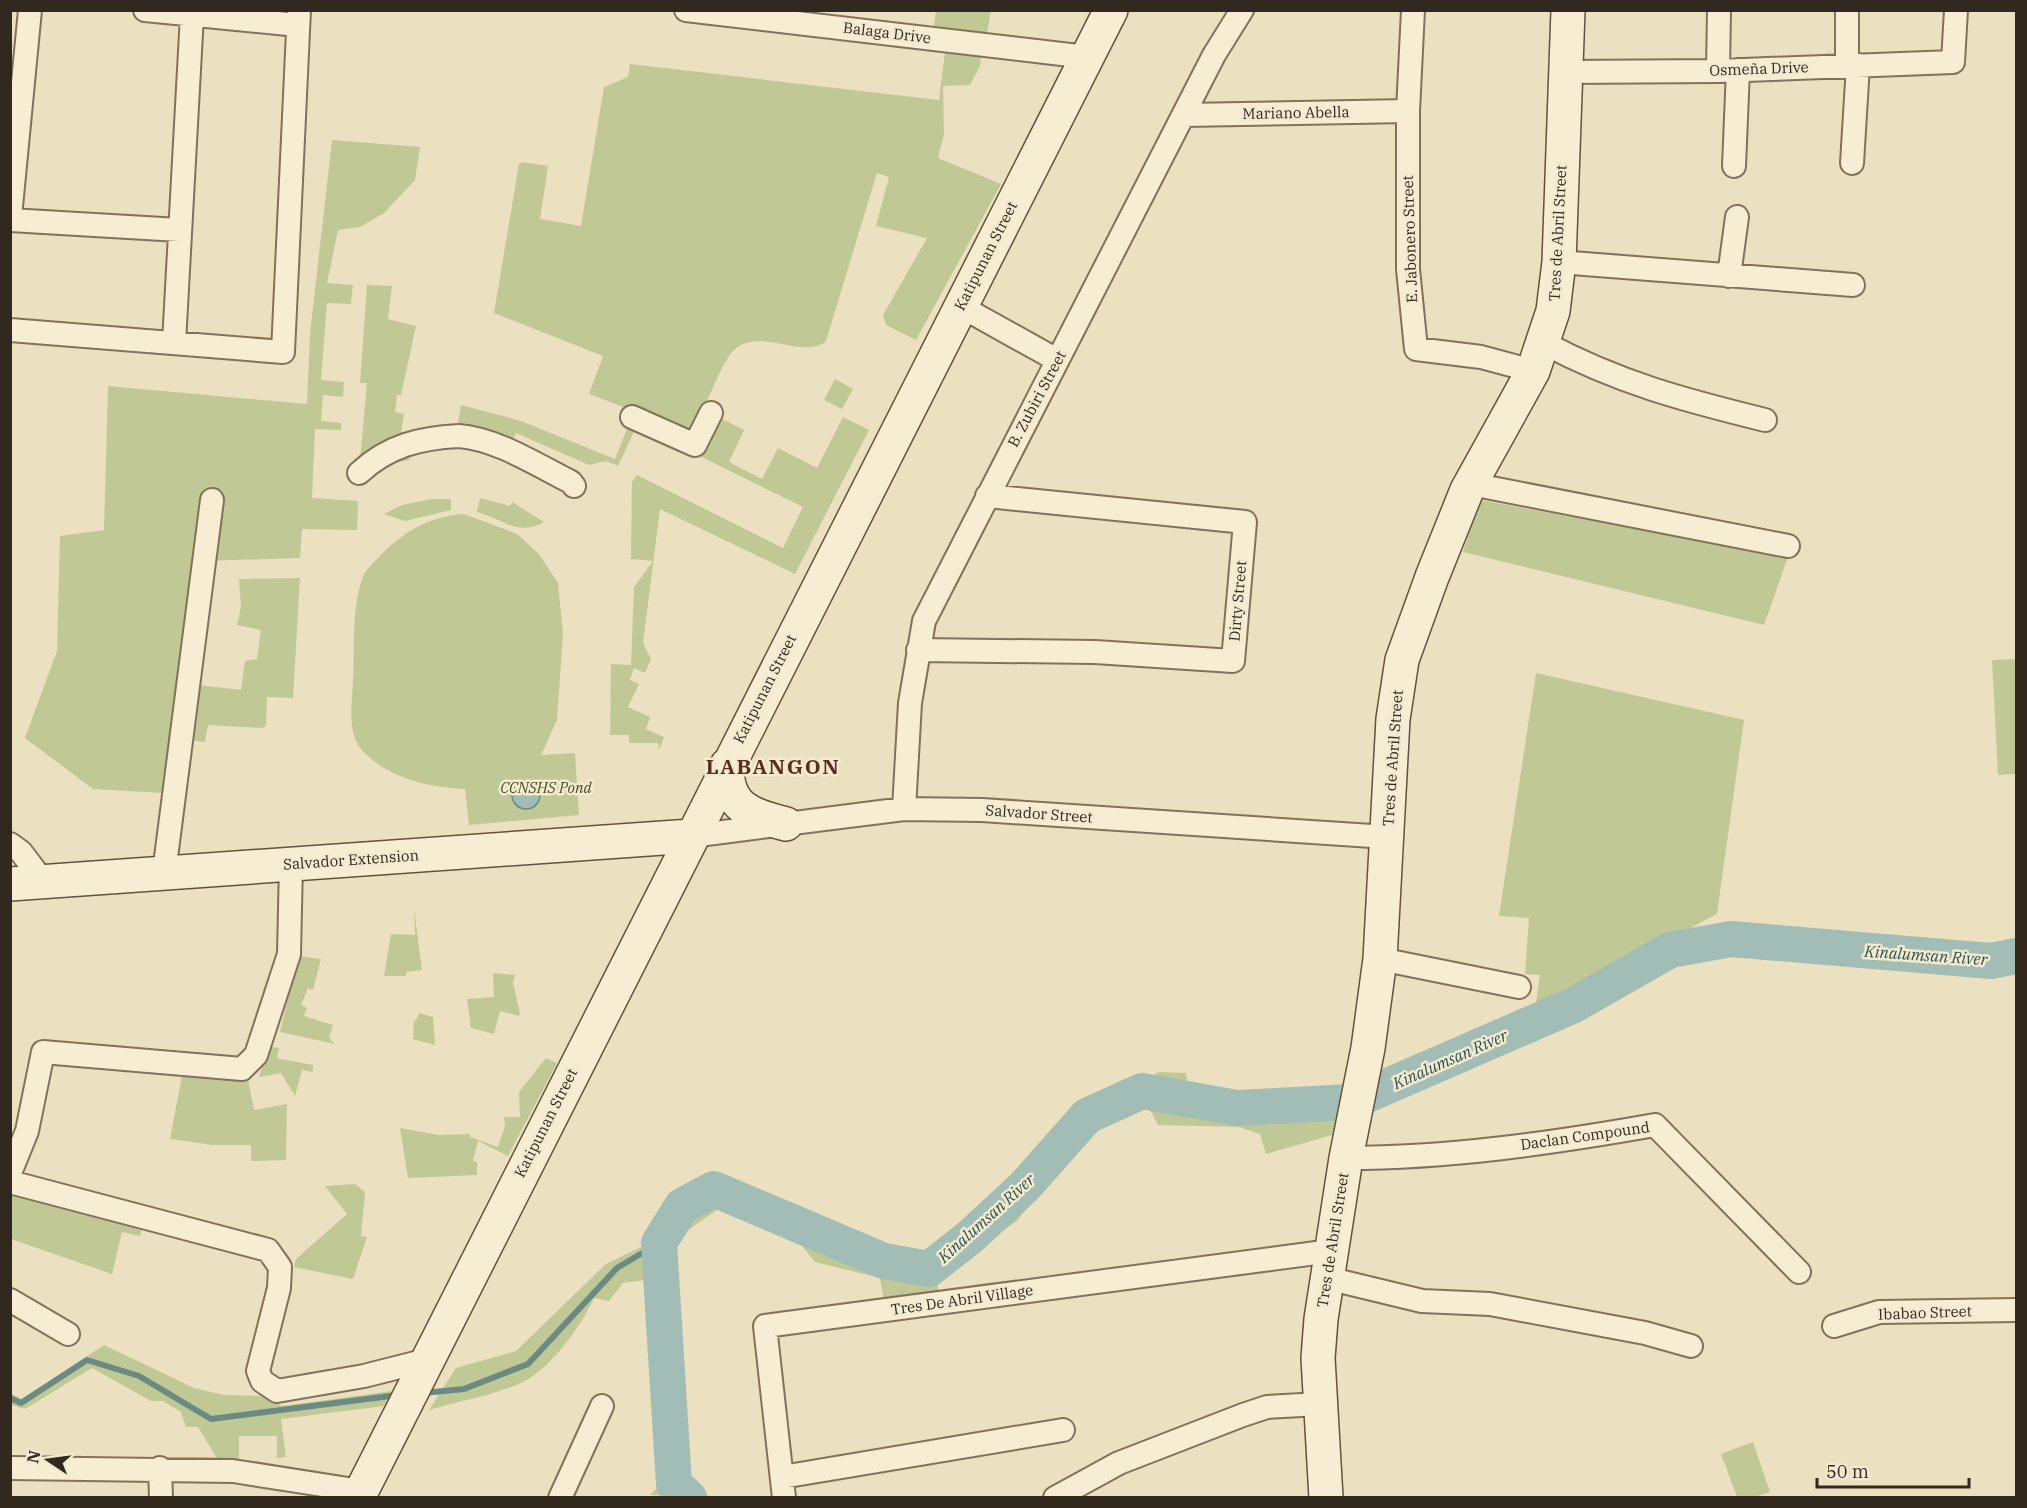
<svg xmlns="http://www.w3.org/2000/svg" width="2027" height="1508" viewBox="0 0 2027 1508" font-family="'IBM Plex Serif',serif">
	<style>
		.green { fill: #c0c895 }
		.water { fill: #a2bdb6; stroke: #6a8a83; stroke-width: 1.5 }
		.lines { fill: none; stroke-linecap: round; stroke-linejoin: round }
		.stream { stroke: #6a8a83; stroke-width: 6 }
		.river { stroke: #a2bdb6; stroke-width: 36 }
		.street-casing { stroke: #837159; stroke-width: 26 }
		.secondary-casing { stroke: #65523c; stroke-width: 36 }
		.street { stroke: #f7edd2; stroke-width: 22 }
		.secondary { stroke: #f7edd2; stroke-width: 33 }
		.labels { text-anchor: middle; stroke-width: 5; stroke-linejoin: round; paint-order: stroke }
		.street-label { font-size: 15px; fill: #33281d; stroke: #f3eacf }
		.park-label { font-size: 15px; font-style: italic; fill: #424f24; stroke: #f3eacf }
		.water-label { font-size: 16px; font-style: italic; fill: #2c5251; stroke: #f3eacf }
		.district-label { font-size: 21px; font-weight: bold; letter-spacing: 1.5px; fill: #5d2e1e; stroke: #f3eacf }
	</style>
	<rect width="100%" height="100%" fill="#ebe0c0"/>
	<path class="green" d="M936 11H991L986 38 933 32Z
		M945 52 981 56 980 66 970 85 943 86 944 134 938 158 1001 184 916 340 886 325 883 315 927 238 876 226 889 177 877 173 826 341C804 361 757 325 733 351 722 363 711 394 703 409L744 430 729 462 762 479 778 448 817 468 843 417 869 430 795 574 660 509 643 643 651 659 645 673 634 668 630 680 639 684 628 707 650 717 646 729 664 737 659 750 658 743H629V735H610L611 664 631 665 634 587 653 561 631 559 632 482 637 475 783 548 803 507 637 425 618 466 606 461 589 465 516 433 509 449 457 430 461 405 521 421 615 459 634 411 589 394 603 356 494 313 519 164 522 162 548 166 540 219 581 226 604 87 628 77 630 64 939 100Z
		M332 140 420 147 415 180 384 213 360 227 338 230 327 283 353 285 351 304 327 303 321 380 344 382 343 397 323 395 321 421 341 423V430L315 429 312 498 358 501 357 530 302 529 300 558 200 561 163 793 93 789 25 738 57 651 60 536 104 530 108 386 307 404 310 334Z
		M367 285 392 286 388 319 416 326 401 395H397L395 412 404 414 401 432 413 434 409 460 386 465 358 483 367 383H360Z
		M835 379 853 389 842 409 824 400Z
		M480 498 510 506 512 502 544 522C517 537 504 519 477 512Z
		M432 499H451V510L405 521 384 514 402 505Z
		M1480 500 1788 557 1764 625 1463 552Z
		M464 514 517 534 539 554 558 583 563 633 557 720 541 755 575 753 579 815 469 825 465 789C427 787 387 778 361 749 347 733 352 701 353 682 355 648 351 609 363 577 365 570 373 564 377 559 401 533 429 516 464 514Z
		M300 578 293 698 267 697 266 726 262 728 208 725 205 742 187 740 198 685 241 690 245 661 257 659 261 630 237 625 241 607 239 579Z
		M2016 659V774L1998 775 1992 660Z
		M1536 673 1744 720 1717 914 1535 1009 1540 975 1525 974 1529 918 1499 916Z
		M414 909 422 970 406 972V976H384L391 934 415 935Z
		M298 956 321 959 313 990 308 988 301 1005 307 1008 304 1016 333 1025 329 1038 335 1044 280 1032Z
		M493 973 515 975 513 983 520 1013 519 1016 500 1011 494 1034 471 1028 467 999 494 997Z
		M419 1013 433 1017 435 1045 413 1039 414 1020 416 1021Z
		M268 1046 279 1048 277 1058 313 1065V1072L302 1070 295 1096 281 1073 259 1077Z
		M546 1058 557 1063 508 1156 478 1141 473 1161 477 1162V1175L408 1178 400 1128 439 1135 470 1134V1137L498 1147 505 1126 504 1117H520L519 1092Z
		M1159 1072 1186 1073 1188 1088 1247 1103 1344 1098 1339 1133 1266 1154 1260 1134 1239 1127 1158 1125 1145 1101 1098 1120 1057 1164 1018 1220 938 1278V1297L885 1306 880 1278 815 1262 802 1246 721 1207 671 1242 673 1276 666 1278 675 1467 709 1497 650 1495 671 1474 662 1337 653 1294 661 1278 623 1283 609 1301 594 1298C582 1325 550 1369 523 1382 496 1395 458 1401 429 1410L456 1368 516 1351 606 1264 653 1241 677 1204 710 1187 715 1175 817 1213 831 1235 880 1255 918 1259 945 1249 1034 1166 1088 1098 1138 1083Z
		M182 1076 248 1079 254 1110 287 1104 286 1160 251 1161V1145H213L170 1139Z
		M355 1184 365 1192 361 1236 367 1237 353 1279 294 1267 296 1259 347 1214 325 1186Z
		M11 1189 142 1228 140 1236 122 1232 112 1274 11 1239Z
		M104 1345 194 1388 224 1395 264 1396 282 1406 392 1391 384 1406 281 1419 286 1457 277 1458V1436H239V1463L218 1460 198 1427H186L181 1412 163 1401H151L92 1368 25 1409 11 1405 10 1393 22 1399Z
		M1753 1442 1770 1492 1755 1497H1737L1721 1454Z"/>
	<path class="water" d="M512 795a14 14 0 1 1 28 0a14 14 0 1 1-28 0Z"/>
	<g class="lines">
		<path class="stream" d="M423 1393 464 1389 528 1364 617 1268 659 1243
			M10 1398 21 1403 87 1360 139 1376 211 1419 398 1395"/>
		<path class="river" d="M689 1498 674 1484 659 1243 682 1206 714 1189 884 1261 929 1269 970 1237 1024 1187 1087 1116 1142 1091 1237 1108 1351 1102 1572 1006 1670 950 1731 939 1991 961 2016 956"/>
		<defs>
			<path id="street" d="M145 10 298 25
				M686 10 1087 57
				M1413 10 1408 111V269L1416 349 1481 357 1533 371
				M1847 66V10
				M1718 71 1719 10
				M1564 72 1718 71 1953 62 1956 10
				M1184 115 1408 111
				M1852 163 1858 65
				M1734 166 1738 70
				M10 217 30 10
				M10 220 179 230
				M1559 262 1853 285
				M1729 276 1737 217
				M960 306 1057 360
				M10 330 283 352 299 10
				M174 343 192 15
				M1544 343C1619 383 1684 400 1765 420
				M632 417 695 445 711 413
				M359 473C388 446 419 438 459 436 497 439 537 465 571 482L574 486
				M1471 484 1788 546
				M918 650 1095 652 1233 661 1245 522 987 496
				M904 809 910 703 924 621 1214 55 1242 10
				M691 836 904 809 982 810 1387 837
				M10 844 21 852 43 881
				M164 873 212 500
				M1380 959 1519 987
				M1346 1158C1449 1158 1553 1143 1655 1125L1799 1272
				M10 1173 27 1131 43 1052 242 1069 256 1055 289 954 291 864
				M10 1182 268 1250 280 1267 279 1288 258 1371 262 1381 277 1391 364 1376 427 1360
				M1327 1278 1422 1301 1490 1304 1645 1333 1691 1346
				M10 1300 68 1334
				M1834 1326 1879 1312 2016 1310
				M10 1468 233 1471 361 1491
				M160 1468 161 1498
				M782 1477 1063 1430
				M560 1498 602 1406
				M784 1498 765 1326 1331 1251
				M1055 1498 1119 1463 1243 1415 1267 1407 1320 1404"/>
			<path id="secondary" d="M727 765C726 808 751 815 786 824
				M10 884 691 836
				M358 1498 1111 10
				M1326 1498 1318 1358 1321 1319 1346 1158 1368 1048 1380 959 1393 719 1402 660 1432 577 1467 490 1533 371 1553 311 1559 262 1568 10"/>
		</defs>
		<use href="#street" class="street-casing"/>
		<use href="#secondary" class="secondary-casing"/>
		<use href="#street" class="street"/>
		<use href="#secondary" class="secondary"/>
	</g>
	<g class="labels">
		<g class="street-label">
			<text transform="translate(887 33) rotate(7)" y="5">Balaga Drive</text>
			<text transform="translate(1759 69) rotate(-2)" y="5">Osmeña Drive</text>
			<text transform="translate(1296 113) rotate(-1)" y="5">Mariano Abella</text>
			<text transform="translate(1558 233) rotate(-87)" y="5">Tres de Abril Street</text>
			<text transform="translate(1410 239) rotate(-92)" y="5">E. Jabonero Street</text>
			<text transform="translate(986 256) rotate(-63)" y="5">Katipunan Street</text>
			<text transform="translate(1037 399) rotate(-62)" y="5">B. Zubiri Street</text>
			<text transform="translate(1238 601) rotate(-85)" y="5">Dirty Street</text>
			<text transform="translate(765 689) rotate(-63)" y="5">Katipunan Street</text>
			<text transform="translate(1393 758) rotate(-86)" y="5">Tres de Abril Street</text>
			<text transform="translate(1039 814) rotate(4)" y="5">Salvador Street</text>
			<text transform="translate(351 860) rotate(-4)" y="5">Salvador Extension</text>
			<text transform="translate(546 1123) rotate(-63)" y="5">Katipunan Street</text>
			<text transform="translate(1585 1136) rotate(-8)" y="5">Daclan Compound</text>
			<text transform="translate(1333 1240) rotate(-81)" y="5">Tres de Abril Street</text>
			<text transform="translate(962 1300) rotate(-8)" y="5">Tres De Abril Village</text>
			<text transform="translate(1925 1313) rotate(-2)" y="5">Ibabao Street</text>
		</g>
		<g class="park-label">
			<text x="546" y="793">CCNSHS Pond</text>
		</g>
		<g class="water-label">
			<text transform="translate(1926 955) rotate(4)" y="6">Kinalumsan River</text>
			<text transform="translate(1450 1059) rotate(-24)" y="6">Kinalumsan River</text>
			<text transform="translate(986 1218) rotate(-42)" y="6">Kinalumsan River</text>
		</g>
		<g class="district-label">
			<text x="773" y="774">LABANGON</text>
		</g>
	</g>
	<rect width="2027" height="1508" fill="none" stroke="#33281d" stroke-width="24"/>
	<g transform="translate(48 1460) rotate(283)" stroke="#f3eacf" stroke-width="4.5" paint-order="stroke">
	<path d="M0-4.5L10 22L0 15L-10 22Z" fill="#33281d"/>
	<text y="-9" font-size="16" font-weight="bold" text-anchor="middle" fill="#33281d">N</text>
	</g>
	<path d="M1817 1478v9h152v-9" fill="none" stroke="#33281d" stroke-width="3"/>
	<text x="1826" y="1478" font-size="18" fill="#33281d" stroke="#f3eacf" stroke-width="4.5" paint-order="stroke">50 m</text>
</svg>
